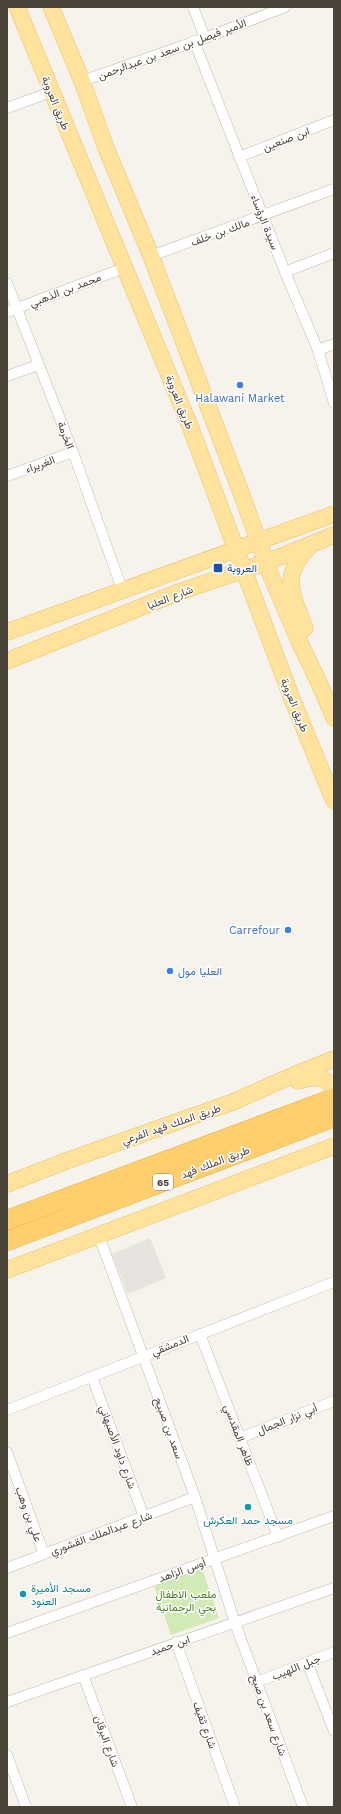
<svg xmlns="http://www.w3.org/2000/svg" width="341" height="1814" viewBox="0 0 341 1814" font-family="'Work Sans',Vazirmatn,sans-serif">
	<style>
		.industrial { fill: #e6e2dd }
		.green { fill: #d2eab5 }
		.lines { fill: none; stroke-linecap: round; stroke-linejoin: round }
		.minor-casing { stroke: #c2bbae; stroke-width: 11 }
		.primary-casing { stroke: #e6c16a; stroke-width: 17 }
		.motorway-casing { stroke: #e0a43c; stroke-width: 20 }
		.minor { stroke: #fff; stroke-width: 10 }
		.primary { stroke: #ffe39c; stroke-width: 16 }
		.motorway { stroke: #ffcf6e; stroke-width: 19 }
		.shop-dot { fill: #3f7fe0; stroke: #fff; stroke-width: 1.5 }
		.transit-dot { fill: #1a4fb4; stroke: #fff; stroke-width: 1.5 }
		.culture-dot { fill: #0f9aa8; stroke: #fff; stroke-width: 1.5 }
		.labels { text-anchor: middle; stroke-width: 3; stroke-linejoin: round; paint-order: stroke }
		.shield { fill: #fff; stroke: #817c74; stroke-width: 1 }
		.shield-label { font-size: 10px; font-weight: bold; fill: #4b4439 }
		.street-label { font-size: 11px; fill: #4b4439; stroke: #fff }
		.shop-label { font-size: 11px; fill: #366cbe; stroke: #fff }
		.transit-label { font-size: 11px; fill: #164399; stroke: #fff; text-anchor: start }
		.culture-label { font-size: 11px; fill: #0d838f; stroke: #fff }
		.park-label { font-size: 11px; fill: #4a7f2a; stroke: #fff }
	</style>
	<rect width="100%" height="100%" fill="#f6f3ec"/>
	<path class="industrial" d="M150 1238 166 1278 128 1294 112 1254Z"/>
	<path class="green" d="M201 1566 219 1618 171 1635 153 1583Z"/>
	<g class="lines">
		<defs>
			<path id="minor" d="M193 7 205 38
				M194 41 285 272 318 350 334 403
				M82 81 205 38 285 7
				M7 108 51 92
				M239 157 334 120
				M151 256 334 189
				M285 272 334 253
				M7 283 73 452 122 589
				M7 312 124 268
				M318 350 334 344
				M7 376 38 365
				M7 476 73 452
				M99 1236 195 1497 235 1623 303 1807
				M200 1334 278 1537
				M92 1377 144 1517
				M7 1410 334 1282
				M240 1438 334 1401
				M7 1452 44 1554
				M7 1568 195 1497
				M7 1633 334 1516
				M176 1642 235 1807
				M307 1662 334 1731
				M83 1675 132 1807
				M257 1682 334 1652
				M7 1702 334 1588
				M7 1755 26 1807"/>
			<path id="primary" d="M17 7 190 426 292 699 334 801
				M51 7 82 81 106 148 151 256 243 498 271 576 299 641 320 685 334 718
				M305 628C291 591 280 576 311 545
				M7 632 334 514
				M7 661 179 592 267 562 334 535
				M298 1081C313 1076 324 1075 334 1089
				M7 1184 66 1161 233 1102 289 1077 334 1059
				M7 1270 334 1146"/>
			<path id="motorway" d="M7 1220 334 1098
				M7 1241 334 1117"/>
		</defs>
		<use href="#minor" class="minor-casing"/>
		<use href="#primary" class="primary-casing"/>
		<use href="#motorway" class="motorway-casing"/>
		<use href="#minor" class="minor"/>
		<use href="#primary" class="primary"/>
		<use href="#motorway" class="motorway"/>
	</g>
	<g class="shop-dot">
		<circle cx="240" cy="385" r="4"/>
		<circle cx="288" cy="930" r="4"/>
		<circle cx="170" cy="971" r="4"/>
	</g>
	<rect class="transit-dot" x="213" y="563" width="10" height="10" rx="2"/>
	<g class="culture-dot">
		<circle cx="248" cy="1507" r="4"/>
		<circle cx="23" cy="1594" r="4"/>
	</g>
	<g class="labels">
		<rect class="shield" x="153" y="1174" width="20" height="16" rx="3"/>
		<g class="shield-label">
			<text x="163" y="1186">65</text>
		</g>
		<g class="street-label">
			<text transform="translate(172 49) rotate(-20)" y="4">الأمير فيصل بن سعد بن عبدالرحمن</text>
			<text transform="translate(56 103) rotate(68)" y="4">طريق العروبة</text>
			<text transform="translate(286 139) rotate(-21)" y="4">ابن صنعين</text>
			<text transform="translate(265 222) rotate(68)" y="4">سيدة الرؤساء</text>
			<text transform="translate(220 232) rotate(-20)" y="4">مالك بن خلف</text>
			<text transform="translate(65 290) rotate(-21)" y="4">محمد بن الذهبي</text>
			<text transform="translate(180 402) rotate(68)" y="4">طريق العروبة</text>
			<text transform="translate(66 435) rotate(69)" y="4">الخرمة</text>
			<text transform="translate(40 464) rotate(-20)" y="4">الغريراء</text>
			<text transform="translate(170 597) rotate(-21)" y="4">شارع العليا</text>
			<text transform="translate(295 705) rotate(68)" y="4">طريق العروبة</text>
			<text transform="translate(171 1124) rotate(-19)" y="4">طريق الملك فهد الفرعي</text>
			<text transform="translate(215 1162) rotate(-21)" y="4">طريق الملك فهد</text>
			<text transform="translate(170 1345) rotate(-22)" y="4">الدمشقي</text>
			<text transform="translate(287 1419) rotate(-22)" y="4">أبي نزار الجمال</text>
			<text transform="translate(169 1428) rotate(70)" y="4">سعد بن صبيح</text>
			<text transform="translate(239 1435) rotate(69)" y="4">ظاهر المقدسي</text>
			<text transform="translate(118 1447) rotate(70)" y="4">شارع داود الأصبهاني</text>
			<text transform="translate(29 1514) rotate(70)" y="4">علي بن وهب</text>
			<text transform="translate(101 1533) rotate(-20)" y="4">شارع عبدالملك القشوري</text>
			<text transform="translate(182 1570) rotate(-20)" y="4">أوس الزاهد</text>
			<text transform="translate(170 1645) rotate(-19)" y="4">ابن حميد</text>
			<text transform="translate(296 1667) rotate(-22)" y="4">جبل اللهيب</text>
			<text transform="translate(269 1715) rotate(70)" y="4">شارع سعد بن صبح</text>
			<text transform="translate(205 1725) rotate(70)" y="4">شارع ثقيف</text>
			<text transform="translate(107 1741) rotate(70)" y="4">شارع البرقان</text>
		</g>
		<g class="shop-label">
			<text x="240" y="402">Halawani Market</text>
			<text x="280" y="934" text-anchor="end">Carrefour</text>
			<text x="178" y="975" text-anchor="start">العليا مول</text>
		</g>
		<g class="transit-label">
			<text x="227" y="572">العروبة</text>
		</g>
		<g class="culture-label">
			<text x="248" y="1524">مسجد حمد العكرش</text>
			<text x="31" y="1592" text-anchor="start">مسجد الأميرة<tspan x="31" dy="13">العنود</tspan></text>
		</g>
		<g class="park-label">
			<text x="186" y="1598">ملعب الاطفال<tspan x="186" dy="13">بحي الرحمانية</tspan></text>
		</g>
	</g>
	<rect width="341" height="1814" fill="none" stroke="#4b4439" stroke-width="16"/>
</svg>
